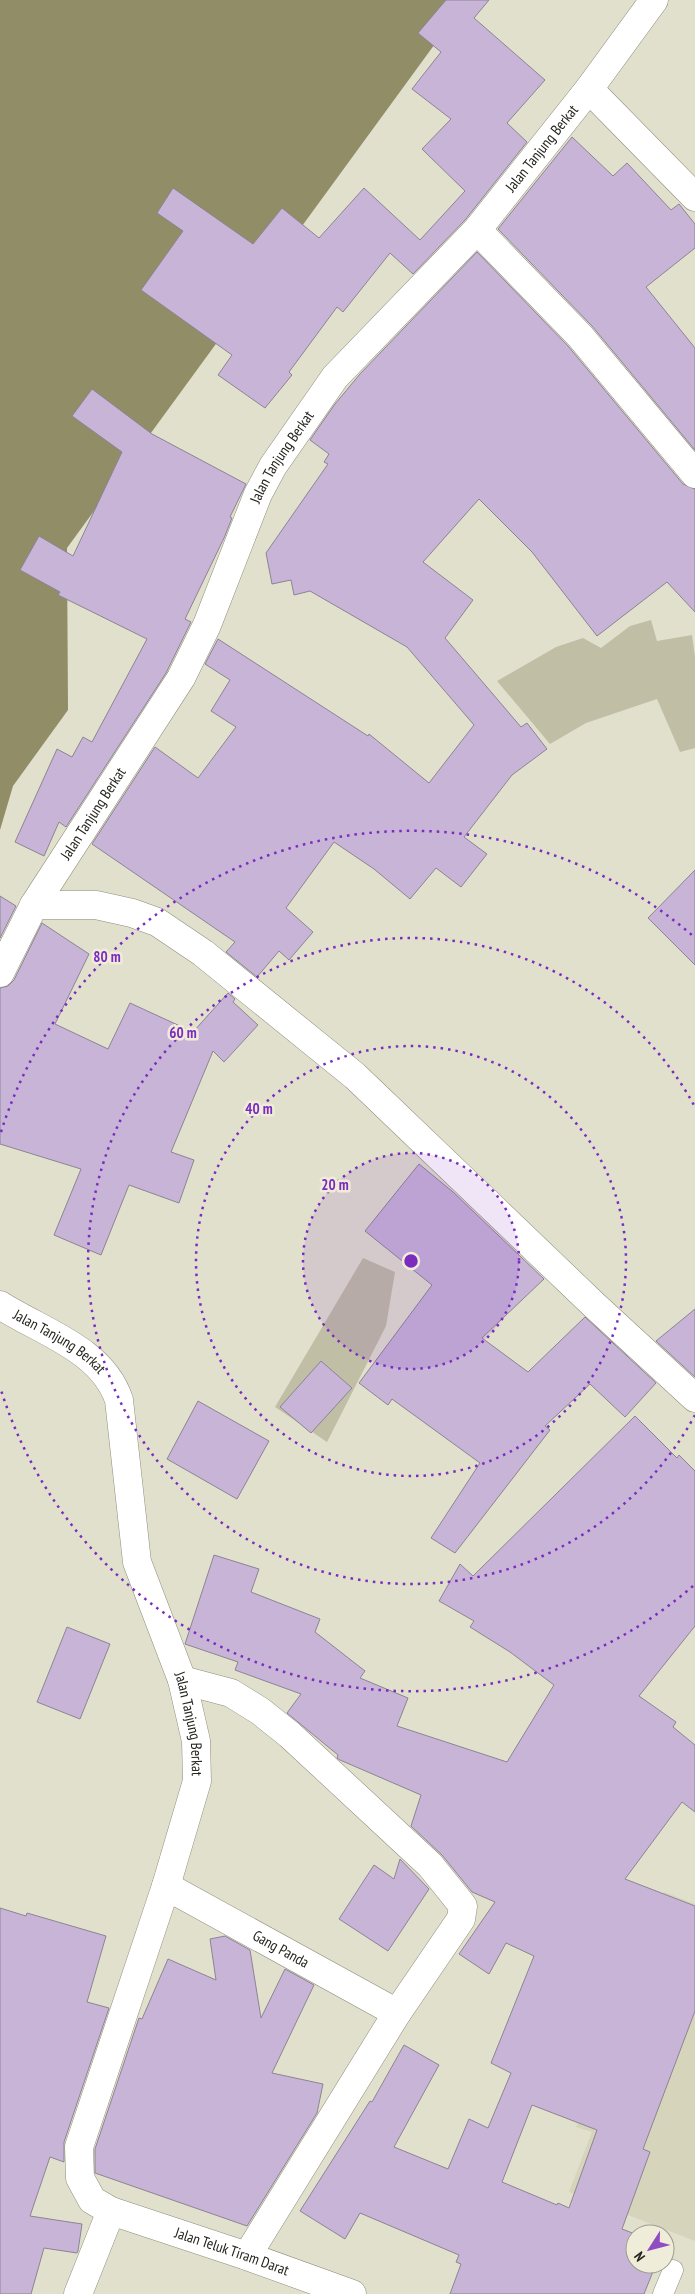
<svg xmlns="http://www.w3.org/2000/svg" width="695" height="2294" viewBox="0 0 695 2294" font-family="'PT Sans Narrow',sans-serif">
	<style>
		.built { fill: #d6d4bb }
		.green { fill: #c0bea4 }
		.water { fill: #908d67 }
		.building { fill: #c7b4d7; stroke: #8c8493; fill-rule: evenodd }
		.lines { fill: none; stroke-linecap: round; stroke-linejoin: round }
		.service-casing { stroke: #8f8e7c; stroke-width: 21 }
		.minor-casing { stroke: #8f8e7c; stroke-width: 29 }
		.tertiary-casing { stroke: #8f8e7c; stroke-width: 29 }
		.service { stroke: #fff; stroke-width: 20 }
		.minor { stroke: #fff; stroke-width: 28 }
		.tertiary { stroke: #fff; stroke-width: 28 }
		.ring { fill: none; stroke: #7b2cbf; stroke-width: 2.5; stroke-dasharray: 2.5 5 }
		.labels { text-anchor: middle; stroke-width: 5; stroke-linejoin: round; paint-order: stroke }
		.street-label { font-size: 15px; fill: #25241d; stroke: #efedda }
		.centre { fill: #7b2cbf; stroke: #efedda; stroke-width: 2.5 }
		.ring-label { font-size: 15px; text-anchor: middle; font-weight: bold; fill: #7b2cbf; stroke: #efedda; stroke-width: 5; stroke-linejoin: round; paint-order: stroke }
	</style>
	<rect width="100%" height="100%" fill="#e1e0cd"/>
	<path class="built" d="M664 1892 695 1904V2241L569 2192 592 2132 576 2127Z"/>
	<path class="green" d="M651 620 657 641 692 635 695 657V748L680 752 657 699 586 723 550 744 497 681 556 647 583 638 601 648 630 626Z
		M363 1258 395 1272 386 1326 327 1442 275 1407Z"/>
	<path class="water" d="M0 0H467L67 548 68 710 13 786 0 830Z"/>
	<path class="building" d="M446 0H489L474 18 545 80 507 123 527 142 465 220 413 274 390 253 343 312 337 307 289 372 292 375 265 408 218 375 232 355 141 290 183 231 157 213 173 188 253 244 282 208 319 238 364 188 420 240 465 191 422 149 451 119 412 89 441 52 418 33Z
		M572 137 613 176 627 163 671 210 679 204 695 224V248L646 287 695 348V450L592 326 498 229Z
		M477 252 568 346 683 484 695 489V612L667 582 597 636 532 552 479 499 423 562 473 600 445 638 521 727 527 723 547 749 512 775 464 837 487 854 461 887 436 868 410 899 374 869 334 842 286 908 313 932 289 960 279 951 257 977 226 952 235 942 92 844 155 747 198 778 236 727 211 711 230 680 205 664 218 639 368 736 369 734 429 783 474 725 407 647 310 591 294 595 291 580 272 584 266 553 328 464 324 462 329 454 310 440 335 404 360 374Z
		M92 389 152 434 246 484 230 517 232 518 224 538 185 619 191 622 166 673 66 827 59 822 44 856 15 842 57 749 72 757 83 737 92 742 147 639 58 595 60 592 20 570 39 536 73 556 122 452 72 416Z
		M695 870V965L648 918Z
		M0 896 16 906 0 938Z
		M42 923 89 954 55 1024 108 1049 130 1003 193 1032 228 993 235 999 233 1002 258 1025 224 1062 213 1051 171 1152 194 1160 179 1203 129 1185 101 1255 54 1235 81 1169 0 1144V988L8 986 14 980Z
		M419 1164 453 1192 544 1279 482 1338 528 1372 585 1317 656 1383 625 1417 590 1384 545 1426 550 1430 455 1553 431 1538 480 1463 392 1399 388 1405 359 1383 432 1285 365 1231Z
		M695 1309V1377L656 1341Z
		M321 1361 352 1388 311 1433 280 1407Z
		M198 1401 269 1441 237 1499 167 1459Z
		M635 1416 677 1458 679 1455 695 1471V1626L639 1696 676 1722 673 1727 695 1745V1812L682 1802 625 1879 695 1906V2011L643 2149 650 2152 622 2229 635 2234V2264H656L644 2294H450L461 2264 456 2262 459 2255 360 2213 345 2239 300 2211 370 2101 372 2102 404 2045 439 2065 394 2147 448 2169 469 2119 488 2128 511 2073 491 2063 534 1956 506 1943 489 1974 459 1954 495 1902 472 1892 442 1855 411 1826 421 1795 340 1760 337 1758 338 1755 287 1713 301 1694 235 1670 238 1662 185 1644 214 1555 259 1569 251 1592 320 1619 315 1632 365 1671 360 1678 408 1698 397 1726 507 1762 554 1685 510 1652 470 1627 474 1621 439 1601 460 1564 473 1576ZM532 2105 597 2130 569 2208 558 2203 557 2205 502 2182Z
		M67 1627 110 1644 80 1719 37 1702Z
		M400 1859 429 1889 388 1951 339 1919 374 1865 394 1879Z
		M0 1908 26 1916 27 1913 106 1936 87 2002 109 2008 64 2142V2162L50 2157 30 2216 82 2224 78 2251 77 2253 44 2248 31 2294H0Z
		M225 1936 250 1950 261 2018 285 1969 314 1985 272 2073 323 2084 317 2113 247 2226 95 2173V2149L139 2018 142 2019 168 1959 216 1980 210 1939Z"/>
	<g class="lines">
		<defs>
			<path id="service" d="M663 2294 673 2270"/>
			<g id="minor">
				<path d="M589 89 695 197"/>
				<path d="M477 230 580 336 695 474"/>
				<path d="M34 905H96L132 913 157 922 203 953 355 1076 593 1304 695 1398"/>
				<path d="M182 1680 231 1693 260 1711 290 1735 430 1865 463 1906 461 1919 397 2013 247 2256"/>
				<path id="s1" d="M166 1886 397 2013"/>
				<path d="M78 2294 111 2211"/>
			</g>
			<g id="tertiary">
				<path id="s2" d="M0 973 34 905 181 678 207 625 258 494 273 466 335 377 477 230 589 89 654 0"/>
				<path id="s3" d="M0 1305C42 1332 102 1349 119 1400L137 1562 182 1680 196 1741 197 1781 166 1886 79 2147 80 2178 92 2200 111 2211 247 2256 352 2294"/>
			</g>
		</defs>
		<use href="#service" class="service-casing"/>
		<use href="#minor" class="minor-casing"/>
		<use href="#tertiary" class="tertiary-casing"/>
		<use href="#service" class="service"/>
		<use href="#minor" class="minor"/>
		<use href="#tertiary" class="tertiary"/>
	</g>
	<circle cx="411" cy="1261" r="108" fill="#7b2cbf" fill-opacity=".12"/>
	<g class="ring">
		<circle cx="411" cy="1261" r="108"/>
		<circle cx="411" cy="1261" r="215"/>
		<path d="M695 1415A323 323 0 1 1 695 1107"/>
		<path d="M693 1586A430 430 0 0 1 1 1390M1 1132A430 430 0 0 1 693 936"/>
	</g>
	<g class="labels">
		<g class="street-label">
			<text dy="5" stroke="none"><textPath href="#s2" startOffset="995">Jalan Tanjung Berkat</textPath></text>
			<text dy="5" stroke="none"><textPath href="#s2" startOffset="590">Jalan Tanjung Berkat</textPath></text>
			<text dy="5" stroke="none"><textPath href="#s2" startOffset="185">Jalan Tanjung Berkat</textPath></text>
			<text dy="5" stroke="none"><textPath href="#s3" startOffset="70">Jalan Tanjung Berkat</textPath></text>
			<text dy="5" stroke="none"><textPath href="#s3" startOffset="490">Jalan Tanjung Berkat</textPath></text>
			<text dy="5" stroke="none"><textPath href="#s1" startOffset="131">Gang Panda</textPath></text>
			<text dy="5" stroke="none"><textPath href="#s3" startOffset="1138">Jalan Teluk Tiram Darat</textPath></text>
		</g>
	</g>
	<circle cx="411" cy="1261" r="8" class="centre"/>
	<g class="ring-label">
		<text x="107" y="962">80 m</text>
		<text x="183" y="1038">60 m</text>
		<text x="259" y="1114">40 m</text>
		<text x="335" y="1190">20 m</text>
	</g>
	<g transform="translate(650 2249) rotate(234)"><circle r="24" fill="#efedda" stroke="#9e9d8e"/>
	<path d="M0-4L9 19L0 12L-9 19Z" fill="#914cc1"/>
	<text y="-8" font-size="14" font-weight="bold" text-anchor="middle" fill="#25241d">N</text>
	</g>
</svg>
